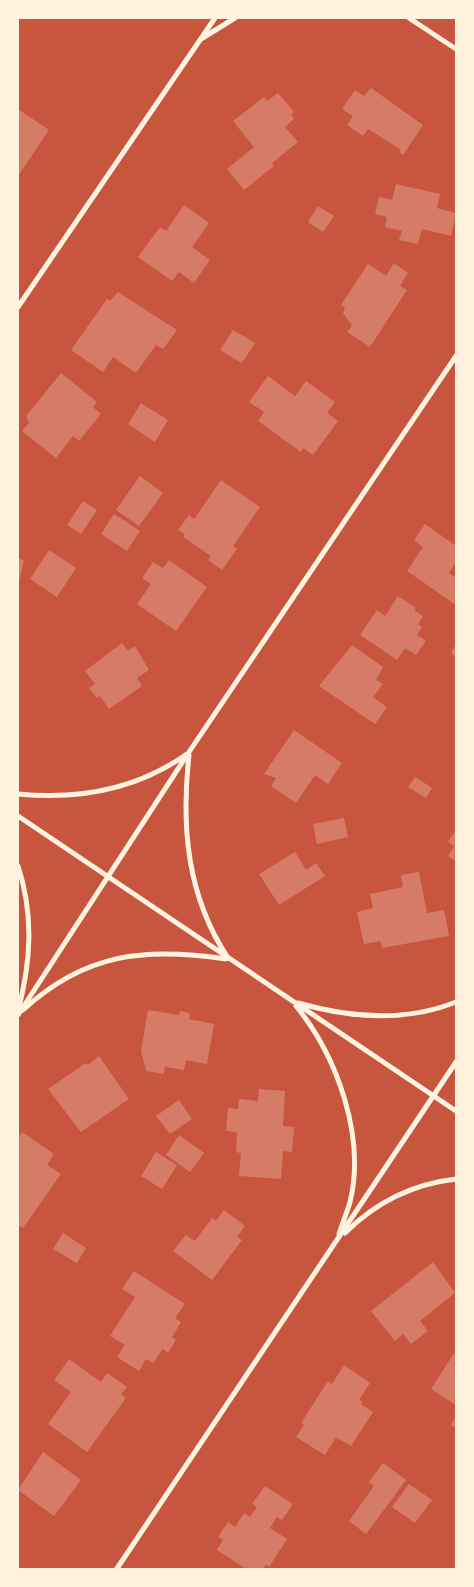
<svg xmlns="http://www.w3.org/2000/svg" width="474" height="1587" viewBox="0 0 474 1587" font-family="'Sofia Sans Condensed',sans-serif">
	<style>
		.building { fill: #d67c66 }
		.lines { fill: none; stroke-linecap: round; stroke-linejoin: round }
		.minor { stroke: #fff3e0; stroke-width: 5 }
	</style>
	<rect width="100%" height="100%" fill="#c8553d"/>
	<path class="building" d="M371 88 423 125 403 155 399 152 401 150 368 129 363 136 347 125 353 116 342 109 355 90 364 96Z
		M278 93 294 112 291 115 294 119 285 127 298 142 272 163 274 166 244 190 227 169 254 147 233 121 264 97 267 101Z
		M18 109 49 130 18 176Z
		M396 184 440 194 437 208 456 213 451 236 422 229 418 244 399 240 402 231 385 227 387 217 375 214 379 197 392 200Z
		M184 205 209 223 192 247 210 260 194 283 179 272 172 281 138 257 160 227 166 231Z
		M318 206 334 216 323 232 308 222Z
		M394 263 408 273 400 286 407 290 370 347 347 332 352 326 343 313 345 308 341 305 368 264 386 276Z
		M118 292 177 330 163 349 156 345 136 373 113 357 103 372 71 350 107 299 110 301Z
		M233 330 255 343 242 363 220 350Z
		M61 373 97 402 93 407 101 414 79 441 73 436 56 458 22 431 29 423 26 416Z
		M268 376 295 396 306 381 335 402 327 413 338 421 313 455 303 448 301 452 258 421 264 412 249 402Z
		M141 403 168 420 155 442 128 424Z
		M140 476 163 493 139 526 116 510Z
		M221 480 260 507 233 546 237 549 222 570 208 560 211 556 183 537 185 534 178 530 189 515 194 519Z
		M83 501 97 510 81 534 67 525Z
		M114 514 140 531 127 551 101 534Z
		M425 524 456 546V562L449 573 456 578V605L407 571 423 547 414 540Z
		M49 550 76 568 57 597 30 579Z
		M18 558 24 560 18 586Z
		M169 560 207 587 176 631 137 604 151 584 142 578 153 562 163 568Z
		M398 596 416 608 414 610 423 616 418 624 422 627 417 635 426 641 416 655 405 648 397 660 360 635 377 610 385 616Z
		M122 643 128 651 135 646 149 670 137 678 142 686 109 709 100 696 97 698 89 688 95 684 85 671Z
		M456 644V657L451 653Z
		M352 645 383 667 376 680 383 684 373 697 387 707 375 724 319 686Z
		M294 730 342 763 328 784 315 775 296 803 271 786 276 778 264 774Z
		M415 777 432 788 426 798 408 787Z
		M344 818 348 837 317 844 313 824Z
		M456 829V862L448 856 454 846 448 842Z
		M295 852 306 870 316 863 325 876 279 905 259 874Z
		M419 872 427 913 444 910 449 936 382 948 380 941 364 944 357 912 373 908 370 894 403 887 401 875Z
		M148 1010 179 1015 180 1011 190 1013 189 1019 214 1024 207 1064 186 1060 184 1070 165 1067 164 1074 146 1071 141 1051Z
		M99 1056 129 1099 81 1132 48 1089 86 1063 88 1065Z
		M259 1089 285 1091 283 1126 294 1127 292 1152 283 1151 281 1179 239 1176 241 1153 236 1152 237 1132 226 1131 228 1108 238 1109 239 1099 258 1101Z
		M179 1100 192 1119 170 1134 156 1116Z
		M22 1132 54 1154 47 1165 61 1174 23 1228 18 1225V1139Z
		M179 1135 204 1153 190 1172 166 1155Z
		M156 1152 177 1165 162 1189 141 1176Z
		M224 1210 245 1226 237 1237 242 1240 212 1280 173 1251 186 1235 195 1241 212 1218 216 1221Z
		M63 1233 86 1248 77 1263 53 1249Z
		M433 1262 455 1293 420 1321 428 1331 411 1344 403 1334 395 1341 371 1311Z
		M134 1271 185 1304 175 1318 181 1322 172 1337 176 1340 168 1353 163 1349 153 1363 146 1359 139 1371 117 1357 125 1345 110 1336 135 1297 122 1289Z
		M454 1353 456 1355V1405L431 1389Z
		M69 1359 101 1382 107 1373 127 1387 121 1394 126 1398 87 1452 48 1424 71 1392 54 1380Z
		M344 1365 370 1383 359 1400 362 1401 361 1404 373 1412 351 1446 336 1437 325 1455 296 1437 304 1425 301 1423 328 1381 332 1384Z
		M456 1416V1428L451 1425Z
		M43 1452 81 1480 54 1516 18 1490Z
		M383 1463 406 1480 366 1534 349 1521 374 1486 369 1482Z
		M409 1484 432 1500 415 1523 392 1507Z
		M265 1486 293 1504 282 1520 277 1517 270 1528 287 1539 269 1567 266 1564 263 1570H248L217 1550 223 1540 218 1537 228 1522 235 1527 244 1513 250 1517 257 1507 252 1504Z"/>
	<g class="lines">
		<path class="minor" d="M409 18 456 49
			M201 39 235 18
			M18 307 215 18
			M189 755C181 827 187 896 228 958
			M18 794C79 800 136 790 187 754
			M18 816 456 1111
			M18 866C34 915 31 962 18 1011
			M298 1003C350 1018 406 1022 456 1002
			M296 1006C337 1056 366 1137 350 1202 347 1213 342 1224 339 1234
			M23 1010C85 953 145 947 226 959
			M18 1015 189 752 456 356
			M345 1233C376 1202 413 1184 456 1179
			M116 1570 456 1062"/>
	</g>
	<rect width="474" height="1587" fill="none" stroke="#fff3e0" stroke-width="38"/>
</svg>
